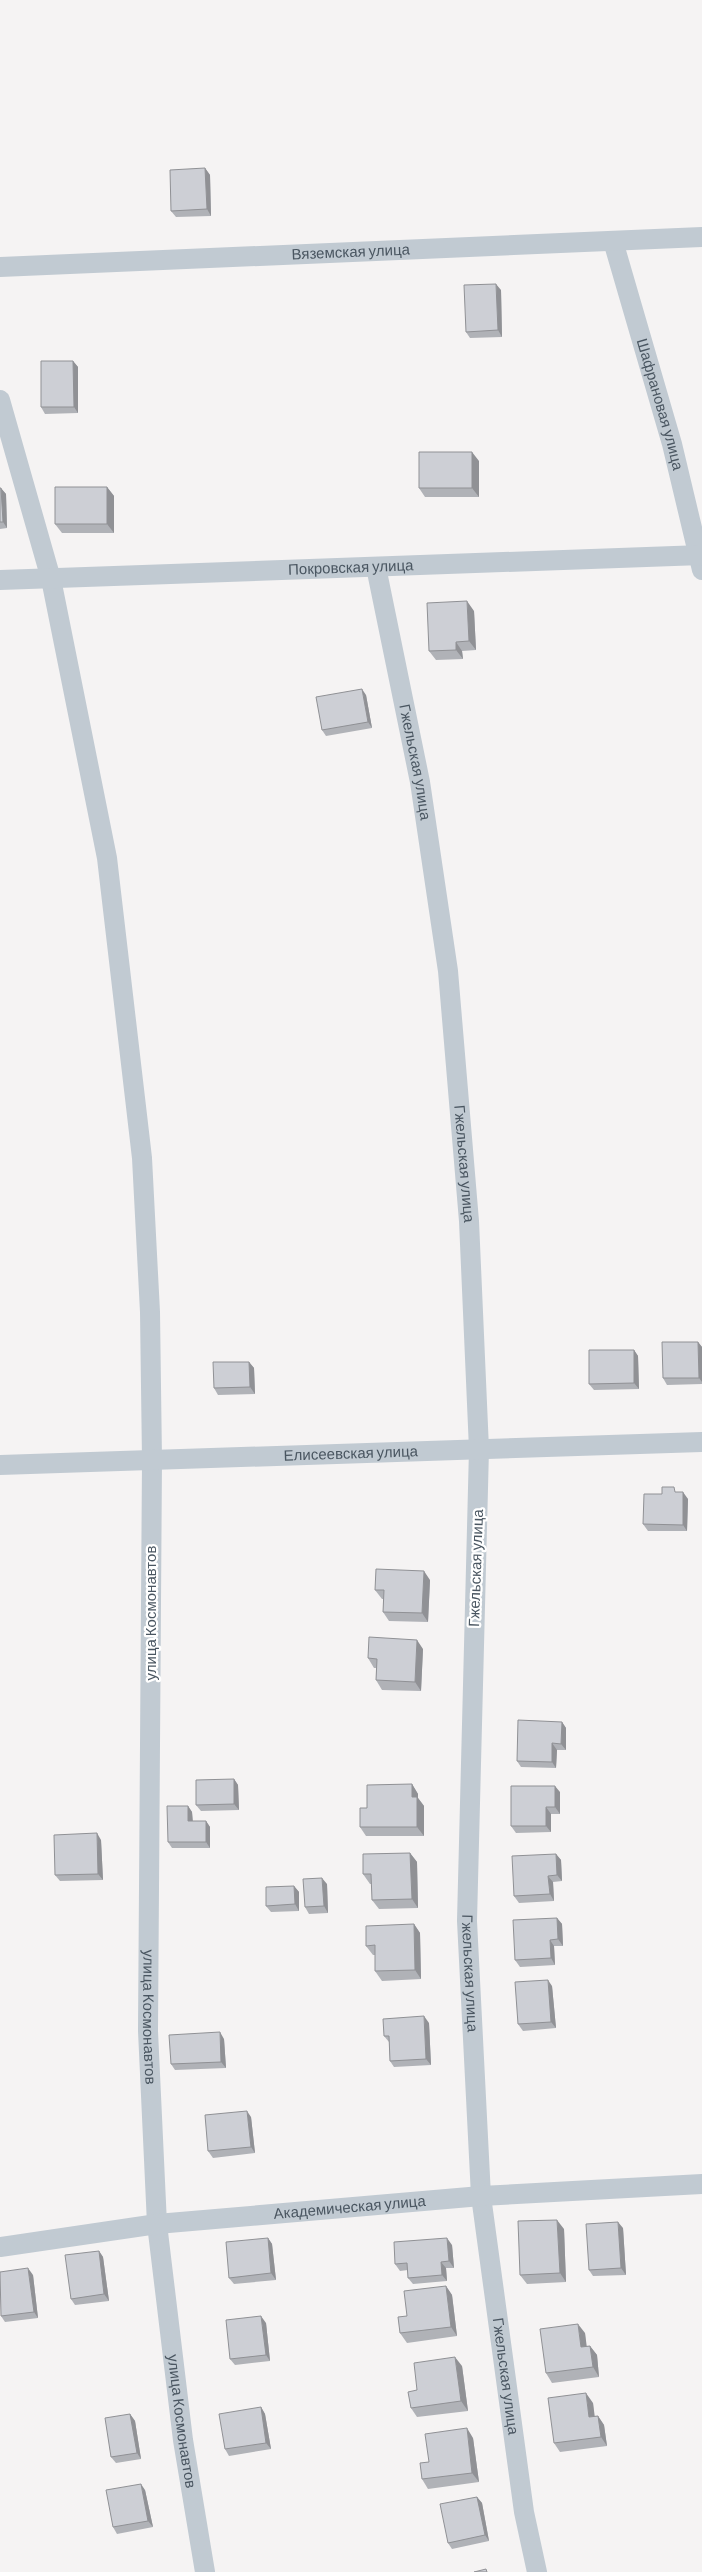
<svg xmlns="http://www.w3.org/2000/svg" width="702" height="2572" viewBox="0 0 702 2572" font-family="Barlow,sans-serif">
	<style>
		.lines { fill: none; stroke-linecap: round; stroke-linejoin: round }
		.minor { stroke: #c1cad2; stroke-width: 20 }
		.wall { fill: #b0b2b7 }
		.shaded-wall { fill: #909195 }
		.building { fill: #cdcfd5; stroke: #909195 }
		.labels { text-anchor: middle; stroke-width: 4.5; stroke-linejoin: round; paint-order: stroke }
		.street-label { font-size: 15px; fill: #4a5661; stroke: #fff }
	</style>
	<rect width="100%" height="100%" fill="#f5f3f3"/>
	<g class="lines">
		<g class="minor">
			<path id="s1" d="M613 241 672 444 702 570"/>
			<path id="s2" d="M0 267 702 237"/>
			<path id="s3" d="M0 400 51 579 107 858 142 1158 150 1312 152 1460 148 2031 157 2224 183 2440 205 2572"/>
			<path id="s4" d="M376 567 420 782 448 971 469 1221 479 1449 467 1921 481 2196 524 2512 537 2572"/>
			<path id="s5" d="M0 580 702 555"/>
			<path id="s6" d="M0 1465 702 1442"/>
			<path id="s7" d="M0 2247 157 2224 481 2196 702 2184"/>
		</g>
	</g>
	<path class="wall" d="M205 168 210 175 211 216 176 217 171 211Z
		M501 290 502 337 470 338 466 332Z
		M73 361 78 367V413L45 414 41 407Z
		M479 461V497H425L419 488Z
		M107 487 114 496V533H62L55 524Z
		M0 488 6 494 7 528 0 529Z
		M474 611 476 650 462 651 463 659 436 660 429 651Z
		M366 695 372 728 326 736 322 730Z
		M698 1342 702 1347V1384L667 1385 663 1378Z
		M634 1350 638 1356 639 1389 594 1390 589 1384Z
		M249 1362 254 1368 255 1394 218 1395 214 1388Z
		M677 1492 688 1499 687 1531H648L643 1524 662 1494Z
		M430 1580 428 1622 389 1621 383 1612V1599H382L375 1590Z
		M423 1649 421 1691 382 1690 376 1680V1668H374L368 1658Z
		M562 1722 566 1728V1750H557L556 1768 521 1767 517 1761Z
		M234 1779 238 1785 239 1810 201 1811 196 1805Z
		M412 1784 418 1794V1798L424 1806V1836H366L360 1827 367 1808Z
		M560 1792V1814H551V1832L516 1833 511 1826Z
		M188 1806 192 1812 193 1821H206L210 1827V1848H172L168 1842Z
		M101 1840 103 1880 60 1881 55 1875Z
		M410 1853 417 1862 418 1908 379 1909 372 1900V1884H370L363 1874Z
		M556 1854 561 1860 562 1881 553 1882 554 1901 519 1903 514 1896Z
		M327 1884 328 1913 309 1914 305 1907Z
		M294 1886 299 1892V1911L271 1912 266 1906Z
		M557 1918 562 1924 563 1946H554L555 1965 520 1967 515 1960Z
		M414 1924 420 1933 421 1979 382 1981 375 1971V1955H373L366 1946Z
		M552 1986 556 2028 523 2031 518 2024Z
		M429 2023 431 2065 394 2067 390 2061 389 2042 384 2036Z
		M224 2039 226 2068 175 2070 171 2064Z
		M251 2117 255 2153 213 2158 208 2151Z
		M623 2228 626 2275 593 2276 589 2270Z
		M564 2229 566 2282 527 2284 520 2275Z
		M268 2238 272 2244 276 2280 234 2284 229 2278Z
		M452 2245 454 2268H446L447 2281 413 2284 408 2278V2270L400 2271 395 2264Z
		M99 2251 103 2257 109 2301 75 2305 71 2299Z
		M33 2275 38 2318 5 2322 1 2316Z
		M446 2286 452 2295 457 2336 407 2343 400 2333 407 2316Z
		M266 2323 270 2361 235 2365 230 2359Z
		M585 2333 586 2346H590L597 2355 599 2377 552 2383 546 2373Z
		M462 2366 468 2411 417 2417 411 2408 417 2390Z
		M593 2403 594 2416H598L604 2425 607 2446 560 2452 554 2443Z
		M261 2407 265 2414 271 2449 229 2456 225 2449Z
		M130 2414 135 2421 141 2459 116 2463 111 2457Z
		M473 2438 479 2482 428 2489 422 2479 429 2462Z
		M145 2490 153 2527 117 2534 113 2527Z
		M477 2497 482 2503 489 2541 452 2549 448 2543Z"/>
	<path class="shaded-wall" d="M205 168 210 175 211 216 207 209Z
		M496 284 501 290 502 337 498 330Z
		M73 361 78 367V413L74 407Z
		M472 452 479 461V497L472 488Z
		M107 487 114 496V533L107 524Z
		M1 488 6 494 7 528 3 522Z
		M467 601 474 611 476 650 469 641Z
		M456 642 462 651 463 659 456 650Z
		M362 689 366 695 372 728 368 722Z
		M698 1342 702 1347V1382L699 1378Z
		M634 1350 638 1356 639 1389 634 1383Z
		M249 1362 254 1368 255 1394 250 1387Z
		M683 1492 688 1499 687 1531 683 1525Z
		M424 1571 430 1580 428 1622 422 1613Z
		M417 1640 423 1649 421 1691 415 1682Z
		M562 1722 566 1728V1750L561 1744Z
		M552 1743 557 1750 556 1768 552 1762Z
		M234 1779 238 1785 239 1810 234 1804Z
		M412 1784 418 1794V1798L424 1806V1836L417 1827 412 1797Z
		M555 1786 560 1792V1814L555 1807Z
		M188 1806 192 1812 193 1828 188 1821Z
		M546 1807 551 1814V1832L546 1826Z
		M206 1821 210 1827V1848L206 1842Z
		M97 1833 101 1840 103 1880 98 1874Z
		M410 1853 417 1862 418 1908 412 1899Z
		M556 1854 561 1860 562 1881 557 1875Z
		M548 1876 553 1882 554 1901 550 1894Z
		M322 1878 327 1884 328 1913 324 1906Z
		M294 1886 299 1892V1911L295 1904Z
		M557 1918 562 1924 563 1946 558 1939Z
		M414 1924 420 1933 421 1979 415 1970Z
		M550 1940 554 1946 555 1965 551 1958Z
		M548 1980 552 1986 556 2028 551 2022Z
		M424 2016 429 2023 431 2065 426 2059Z
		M220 2032 224 2039 226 2068 221 2062Z
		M247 2111 251 2117 255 2153 251 2147Z
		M557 2220 564 2229 566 2282 560 2273Z
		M618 2222 623 2228 626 2275 621 2268Z
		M268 2238 272 2244 276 2280 271 2273Z
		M447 2238 452 2245 454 2268 449 2261Z
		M99 2251 103 2257 109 2301 104 2294Z
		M441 2262 446 2268 447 2281 442 2275Z
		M28 2268 33 2275 38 2318 34 2312Z
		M446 2286 452 2295 457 2336 451 2327Z
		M261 2316 266 2323 270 2361 266 2355Z
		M578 2324 585 2333 588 2356 581 2347Z
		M590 2346 597 2355 599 2377 593 2367Z
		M455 2357 462 2366 468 2411 461 2401Z
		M586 2393 593 2403 596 2426 589 2417Z
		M261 2407 265 2414 271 2449 266 2443Z
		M130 2414 135 2421 141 2459 137 2453Z
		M598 2416 604 2425 607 2446 601 2437Z
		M467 2428 473 2438 479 2482 472 2473Z
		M141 2484 145 2490 153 2527 148 2521Z
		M477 2497 482 2503 489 2541 485 2535Z"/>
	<path class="building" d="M205 168 207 209 171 211 170 170Z
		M496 284 498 330 466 332 464 285Z
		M41 361H73L74 407H41Z
		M419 452H472V488H419Z
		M55 487H107V524H55Z
		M0 488H1L3 522H0Z
		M467 601 469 641 456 642V650L429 651 427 603Z
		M362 689 368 722 322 730 316 697Z
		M662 1342H698L699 1378H663Z
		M589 1350H634V1383L589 1384Z
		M213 1362H249L250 1387 214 1388Z
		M662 1487H674L675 1492H683V1525L643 1524 644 1494H662Z
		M376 1569 424 1571 422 1613 383 1612 384 1590H375Z
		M369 1637 417 1640 415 1682 376 1680 377 1659 368 1658Z
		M518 1720 562 1722 561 1744 552 1743V1762L517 1761Z
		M234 1779V1804L196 1805V1780Z
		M412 1784V1797H417V1827H360V1808H367V1785Z
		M511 1786H555V1807H546V1826H511Z
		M167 1806H188V1821H206V1842H168Z
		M97 1833 98 1874 55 1875 54 1835Z
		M410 1853 412 1899 372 1900 371 1874H363V1854Z
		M556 1854 557 1875 548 1876 550 1894 514 1896 512 1856Z
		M322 1878 324 1906 305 1907 303 1879Z
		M294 1886 295 1904 266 1906V1887Z
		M557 1918 558 1939 550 1940 551 1958 515 1960 513 1920Z
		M414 1924 415 1970 375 1971V1945L366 1946V1926Z
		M548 1980 551 2022 518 2024 515 1982Z
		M424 2016 426 2059 390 2061 389 2036H384L383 2019Z
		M220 2032 221 2062 171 2064 169 2035Z
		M247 2111 251 2147 208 2151 205 2115Z
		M557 2220 560 2273 520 2275 518 2221Z
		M618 2222 621 2268 589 2270 586 2224Z
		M268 2238 271 2273 229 2278 226 2242Z
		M447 2238 449 2261 441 2262 442 2275 408 2278 407 2263 395 2264 394 2242Z
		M99 2251 104 2294 71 2299 65 2255Z
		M28 2268 34 2312 1 2316 0 2272Z
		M446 2286 451 2327 400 2333 398 2317 407 2316 404 2291Z
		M261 2316 266 2355 230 2359 226 2320Z
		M578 2324 581 2347 590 2346 593 2367 546 2373 540 2329Z
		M455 2357 461 2401 411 2408 408 2392 417 2390 414 2363Z
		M586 2393 589 2417 598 2416 601 2437 554 2443 548 2398Z
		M261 2407 266 2443 225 2449 219 2414Z
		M130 2414 137 2453 111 2457 105 2418Z
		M467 2428 472 2473 422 2479 420 2463 429 2462 425 2434Z
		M141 2484 148 2521 113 2527 106 2490Z
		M477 2497 485 2535 448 2543 440 2504Z
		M486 2569 487 2572H474Z"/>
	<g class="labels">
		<g class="street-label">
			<text dy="5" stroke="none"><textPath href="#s2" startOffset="351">Вяземская улица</textPath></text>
			<text dy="5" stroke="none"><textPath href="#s1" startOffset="170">Шафрановая улица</textPath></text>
			<text dy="5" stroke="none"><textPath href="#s5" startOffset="351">Покровская улица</textPath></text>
			<text dy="5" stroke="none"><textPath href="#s4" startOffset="199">Гжельская улица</textPath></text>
			<text dy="5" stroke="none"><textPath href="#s4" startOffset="604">Гжельская улица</textPath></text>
			<text dy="5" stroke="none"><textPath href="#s6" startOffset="351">Елисеевская улица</textPath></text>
			<text transform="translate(476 1568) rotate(-88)" y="5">Гжельская улица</text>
			<text transform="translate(151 1613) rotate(-90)" y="5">улица Космонавтов</text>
			<text dy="5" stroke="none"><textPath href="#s4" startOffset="1414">Гжельская улица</textPath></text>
			<text dy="5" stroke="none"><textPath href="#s3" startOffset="1632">улица Космонавтов</textPath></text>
			<text dy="5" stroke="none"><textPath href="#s7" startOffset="352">Академическая улица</textPath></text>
			<text dy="5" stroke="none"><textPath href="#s4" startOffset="1819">Гжельская улица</textPath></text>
			<text dy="5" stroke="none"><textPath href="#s3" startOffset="2038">улица Космонавтов</textPath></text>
		</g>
	</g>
</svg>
